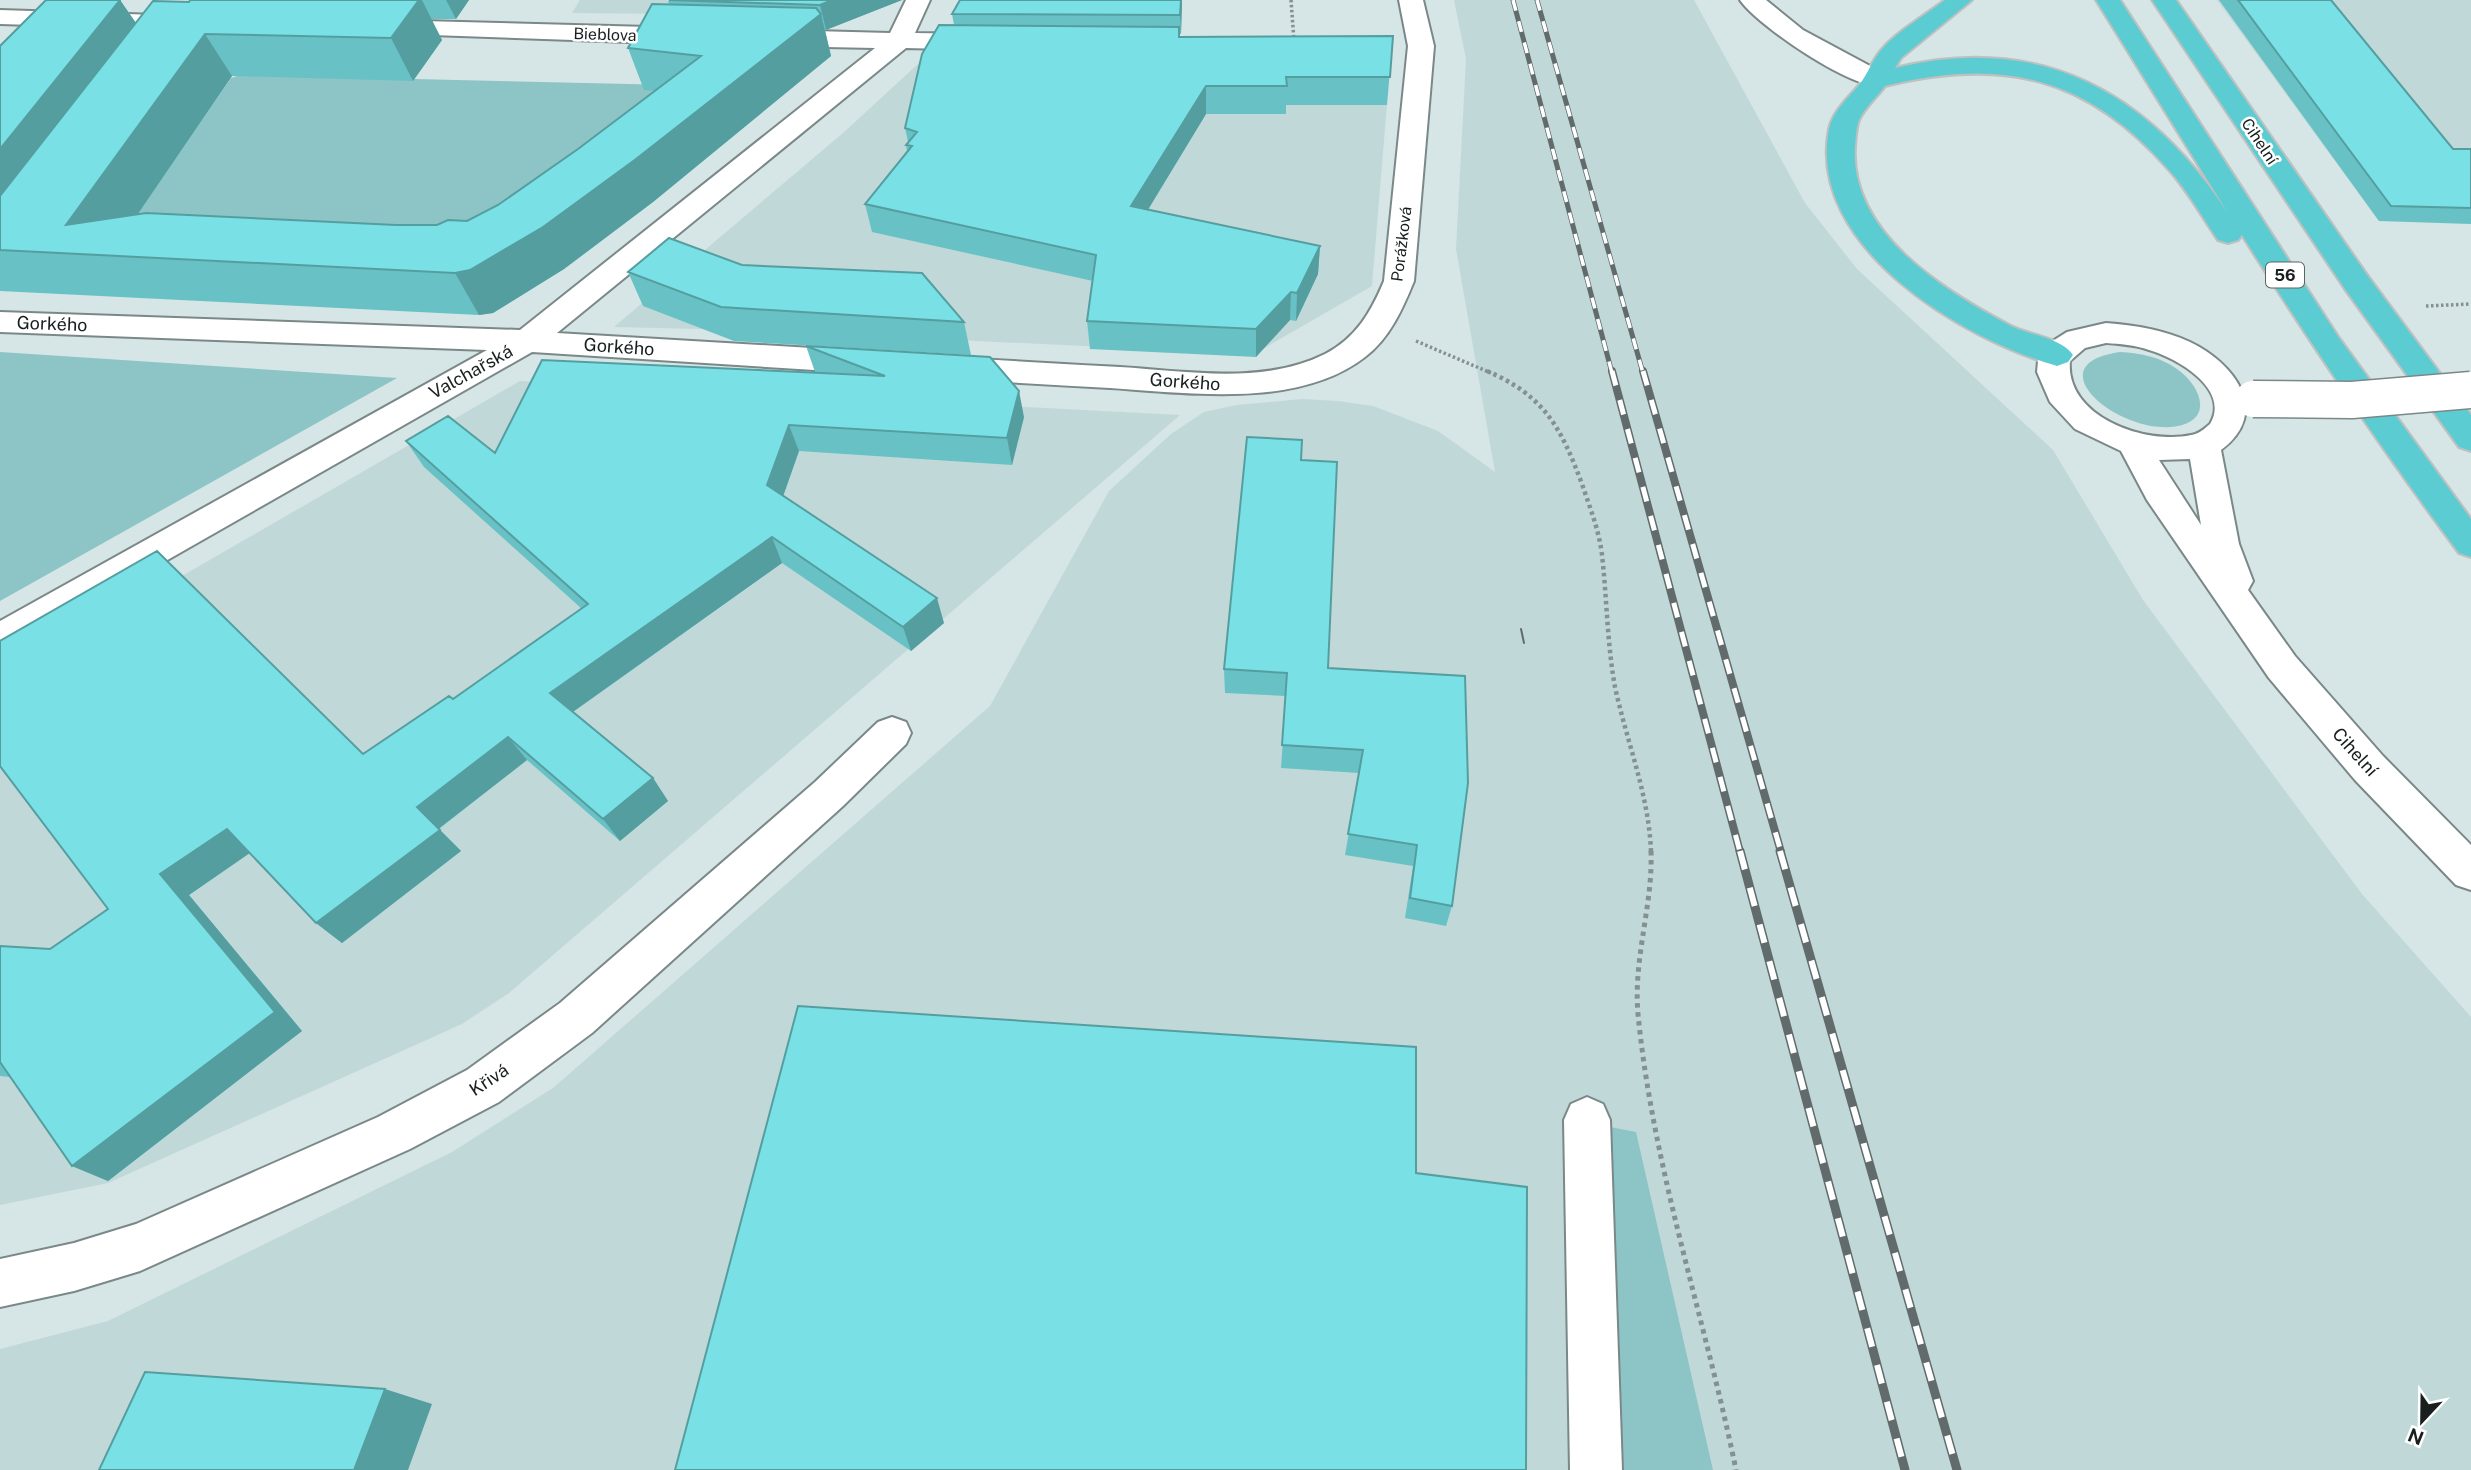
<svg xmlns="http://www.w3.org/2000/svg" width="2471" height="1470" viewBox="0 0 2471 1470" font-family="'Public Sans',sans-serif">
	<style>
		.built { fill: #c1d8d9 }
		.green { fill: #8dc5c7 }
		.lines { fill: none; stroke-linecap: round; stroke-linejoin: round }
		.minor-casing { stroke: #7a8888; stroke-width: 4 }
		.highway-casing { stroke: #bfc0c0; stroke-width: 4 }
		.path-far2 { stroke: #859090; stroke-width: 3.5; stroke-dasharray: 2.5 2.5; stroke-linecap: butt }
		.path-far1 { stroke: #859090; stroke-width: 4.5; stroke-dasharray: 3.5 3.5; stroke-linecap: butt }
		.path { stroke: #859090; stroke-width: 5; stroke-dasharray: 4.5 4.5; stroke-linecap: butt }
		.minor { fill: #fff; fill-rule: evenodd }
		.highway { fill: #5bcdd2; fill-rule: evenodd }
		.tram { stroke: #626b6b; stroke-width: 2 }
		.rail-far2-casing { stroke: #626b6b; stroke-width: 5 }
		.rail-far1-casing { stroke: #626b6b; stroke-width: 8 }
		.rail-casing { stroke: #626b6b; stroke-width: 9 }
		.rail-far2 { stroke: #fff; stroke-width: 3.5; stroke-dasharray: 11; stroke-linecap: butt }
		.rail-far1 { stroke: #fff; stroke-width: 5; stroke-dasharray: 15; stroke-linecap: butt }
		.rail { stroke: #fff; stroke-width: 6; stroke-dasharray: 19; stroke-linecap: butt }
		.minor-bridge-casing { stroke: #7a8888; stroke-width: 39; stroke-linecap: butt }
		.minor-bridge { stroke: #fff; stroke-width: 36 }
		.wall { fill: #68c2c5 }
		.shaded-wall { fill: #559ea0 }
		.building { fill: #79e1e5; stroke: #559ea0; stroke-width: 2 }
		.labels { text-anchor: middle; stroke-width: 5; stroke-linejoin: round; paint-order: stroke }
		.far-street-label { font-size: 16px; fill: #191f1f; stroke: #fff }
		.shield { fill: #fff; stroke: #5e6262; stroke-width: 2 }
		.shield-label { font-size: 16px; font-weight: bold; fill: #191f1f }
		.street-label { font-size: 18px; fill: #191f1f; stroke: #fff }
	</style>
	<rect width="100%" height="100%" fill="#d6e5e5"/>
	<path class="built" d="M580 0H688L681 14 572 13Z
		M1454 0H1694L1805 203 1857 269 2053 450 2143 600 2362 894 2471 1017V1470H0V1349L108 1321 452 1152 553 1088 990 706 1109 491 1171 434 1204 412 1237 405 1302 399 1338 401 1373 406 1438 431 1495 472 1456 249 1466 59Z
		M2217 0H2471V222L2378 220Z
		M918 64 1387 104 1372 286 1254 354 741 330 614 327 843 133Z
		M520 381 1180 415 509 993 462 1024 108 1183 0 1205V681Z"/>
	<path class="green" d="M241 75 718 86 520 245 113 249 231 78Z
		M0 352 397 378 0 601Z
		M2120 352C2141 353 2160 357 2177 369 2204 388 2214 424 2170 427 2115 431 2035 364 2120 352Z
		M1605 1126 1636 1132 1713 1470H1618Z"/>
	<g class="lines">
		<defs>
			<path id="minor" d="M906 0H930L915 33 981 34 990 37 994 42 990 47 981 50 906 48 557 333 862 351 873 355 878 362 873 369 862 373 532 352 13 648 0 652V621L487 350 0 332V312L520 330 875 48 775 46 766 43 762 38 766 33 775 30 890 33Z
				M1399 0H1423L1434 46 1414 281C1403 308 1390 338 1365 357 1298 409 1190 393 1110 388 1057 385 1003 382 950 379L939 376 934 368 939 360 950 357C1007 361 1064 364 1120 367 1187 371 1263 385 1325 354 1356 338 1371 312 1384 281L1408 46Z
				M1740 0H1766L1803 30 1885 74 1889 80 1885 86C1856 93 1758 26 1740 0Z
				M0 10 190 16 199 18 202 23 199 28 190 30 0 24Z
				M383 20 687 28 696 31 700 36 696 41 687 44 374 33 370 28 374 23Z
				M2106 323C2135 325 2164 330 2190 342 2234 363 2272 412 2221 450L2239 544 2253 581 2248 590 2295 656 2383 756 2471 845V890L2456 885 2355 780 2269 678 2147 500 2121 451 2075 429 2050 402 2037 372 2038 361 2048 344 2067 332ZM2106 343C2120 344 2135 345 2149 350 2177 358 2231 389 2210 424 2204 429 2199 434 2191 435 2146 445 2065 417 2070 361L2085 348ZM2190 459 2201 525 2159 460Z
				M892 717 906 722 911 733 906 744 843 806 592 1033 499 1102 410 1149 140 1271 74 1291 0 1307V1259L74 1243 136 1224 378 1117 467 1070 560 1003 815 782 878 722Z
				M1587 1097 1603 1104 1610 1120 1622 1470H1570L1564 1120 1571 1104Z"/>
			<path id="highway" d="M1945 0H1972L1901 58 1895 68C2041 32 2148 92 2228 213L2096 0H2120L2339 338 2471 519V557L2459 553C2382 450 2311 344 2242 235L2238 240 2228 243 2218 240C2202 217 2188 191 2169 170 2087 76 2003 57 1885 86 1877 97 1865 107 1859 120 1856 128 1856 137 1855 146 1849 233 1944 291 2011 326 2029 335 2062 338 2073 355L2068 362 2057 366C1962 339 1806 246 1829 129 1833 111 1848 98 1859 85 1868 74 1872 60 1882 49 1899 30 1924 16 1945 0Z
				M2152 0H2176L2367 275 2471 415V451L2459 447 2345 289Z"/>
		</defs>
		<use href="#minor" class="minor-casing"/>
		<use href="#highway" class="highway-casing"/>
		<path class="path-far2" d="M1291 0 1294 41
			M2426 306 2471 304
			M1416 341 1491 373"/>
		<path class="path-far1" d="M1487 371C1545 396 1561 428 1582 484 1590 508 1599 530 1602 555 1607 599 1607 643 1615 687 1627 743 1649 795 1651 852"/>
		<path class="path" d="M1651 851C1653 906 1633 958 1638 1014 1653 1169 1705 1318 1736 1470"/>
		<use href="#minor" class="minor"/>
		<use href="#highway" class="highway"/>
		<path class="tram" d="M1521 629 1524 643"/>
		<defs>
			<path id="rail-far2" d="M1513 0 1612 373
				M1537 0 1643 373"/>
			<path id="rail-far1" d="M1612 371 1740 852
				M1643 371 1781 852"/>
			<path id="rail" d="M1740 851 1905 1470
				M1780 851 1957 1470"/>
		</defs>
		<use href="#rail-far2" class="rail-far2-casing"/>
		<use href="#rail-far1" class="rail-far1-casing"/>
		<use href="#rail" class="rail-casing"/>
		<use href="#rail-far2" class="rail-far2"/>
		<use href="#rail-far1" class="rail-far1"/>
		<use href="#rail" class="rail"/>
		<defs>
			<path id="minor-bridge" d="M2253 399 2352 400 2471 390"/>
		</defs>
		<use href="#minor-bridge" class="minor-bridge-casing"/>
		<use href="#minor-bridge" class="minor-bridge"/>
	</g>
	<path class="wall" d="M120 0 136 23 189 2 190 0H469L456 19H431L442 40 413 81 232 76 138 214 396 225H437L467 221 498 205 578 149 655 91 644 90 628 48 669 4 668 1 902 0 825 30 831 56 653 202 564 269 493 313 479 315 0 291V46Z
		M960 0H1182L1181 34H1179V37L1393 36 1387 105H1286V114H1206L1148 210 1320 246 1318 274 1296 321 1290 320 1256 357 1090 349 1087 321 1093 281 872 232 865 204 907 151 906 145 908 142 905 128 954 25 952 14Z
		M2219 0H2331L2453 149H2471V224L2379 221Z
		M742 265 964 322 971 355 734 341 643 306 628 272Z
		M806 346 1024 417 1012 465 799 451 783 495 944 623 911 651 782 563 573 712 653 778 668 801 620 841 527 760 439 829 461 851 342 943 316 923 250 853 189 895 302 1031 108 1181 72 1166 10 1077 0 1076V946L50 949 453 699 582 609 424 467 406 441 495 453 815 372Z
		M1328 668 1452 906 1446 926 1405 918 1413 866 1345 855 1359 773 1281 768 1286 696 1225 693 1224 669Z"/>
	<path class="shaded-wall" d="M120 0 149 42 0 238V149Z
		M419 0H422L442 40 413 81 391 38Z
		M446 0H469L456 19Z
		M832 0H902L826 30 820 5Z
		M1181 0H1182L1181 34 1180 15Z
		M821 14 831 56 653 202 564 269 493 313 479 315 455 273Z
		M205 34 232 76 109 256 66 225Z
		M1206 86V114L1133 234 1131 206Z
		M1320 246 1318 274 1296 321 1297 293Z
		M1291 292 1290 320 1256 357V329Z
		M1019 391 1024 417 1012 465 1007 438Z
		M789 425 799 451 778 511 767 485Z
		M772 537 782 563 567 716 550 693Z
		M937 598 944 623 911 651 903 627Z
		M508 737 527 760 438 829 417 807Z
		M653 778 668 801 620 841 603 819Z
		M227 829 254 850 189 895 302 1031 108 1181 72 1166 160 874Z
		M440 830 461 851 342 943 316 923Z
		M385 1389 432 1404 408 1470H354Z"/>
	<path class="building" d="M46 0H120L0 149V46Z
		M190 0H419L391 38 205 34 66 225 146 213 396 225H437L448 220 467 221 498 205 578 149 701 56 628 48 652 4 816 8 821 14 636 159 543 227 470 270 455 273 0 250V196L153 1 189 2Z
		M669 0H832L820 5Z
		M960 0H1181L1180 15 952 14Z
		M2238 0H2331L2453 149H2471V208L2391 206Z
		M939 25 1179 27V37L1393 36 1390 77H1286L1287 86H1206L1131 206 1320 246 1297 293 1291 292 1256 329 1087 321 1096 255 865 204 912 146 906 145 917 132 905 128 922 54Z
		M669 238 742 265 922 273 964 322 721 307 628 272Z
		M806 346 990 357 1019 391 1007 438 789 425 767 485 937 598 903 627 772 537 550 693 653 778 603 819 508 737 417 807 440 830 316 923 227 829 160 874 275 1012 72 1166 0 1062V946L50 949 108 909 0 766V641L157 551 363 754 449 696 453 699 588 604 406 441 448 416 495 453 542 360 885 376Z
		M1247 437 1302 440 1301 460 1337 462 1328 668 1465 676 1468 783 1452 906 1410 898 1417 845 1348 834 1363 750 1282 745 1287 673 1224 669Z
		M798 1006 1416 1047V1173L1527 1187 1526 1470H675Z
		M145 1372 385 1389 354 1470H99Z"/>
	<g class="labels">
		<g class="far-street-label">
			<text transform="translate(605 34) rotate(2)" y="6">Bieblova</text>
			<text transform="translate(2260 141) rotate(56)" y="6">Cihelní</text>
			<text transform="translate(1401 244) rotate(-83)" y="6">Porážková</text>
		</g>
		<rect class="shield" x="2266" y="262.5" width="38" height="25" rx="5"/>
		<g class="shield-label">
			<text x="2285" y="281">56</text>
		</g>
		<g class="street-label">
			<text transform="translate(52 324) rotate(2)" y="6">Gorkého</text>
			<text transform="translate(619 347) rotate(4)" y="6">Gorkého</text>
			<text transform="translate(471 372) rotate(-29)" y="6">Valchařská</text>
			<text transform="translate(1185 382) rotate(4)" y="6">Gorkého</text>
			<text transform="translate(2355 752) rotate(48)" y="6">Cihelní</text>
			<text transform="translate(489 1080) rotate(-33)" y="6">Křivá</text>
		</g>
	</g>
	<g transform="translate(2422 1421) rotate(202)" stroke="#ffffff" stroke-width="5" paint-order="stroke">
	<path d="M0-5L12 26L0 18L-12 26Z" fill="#191f1f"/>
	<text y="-10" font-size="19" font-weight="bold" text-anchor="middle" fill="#191f1f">N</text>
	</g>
</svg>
